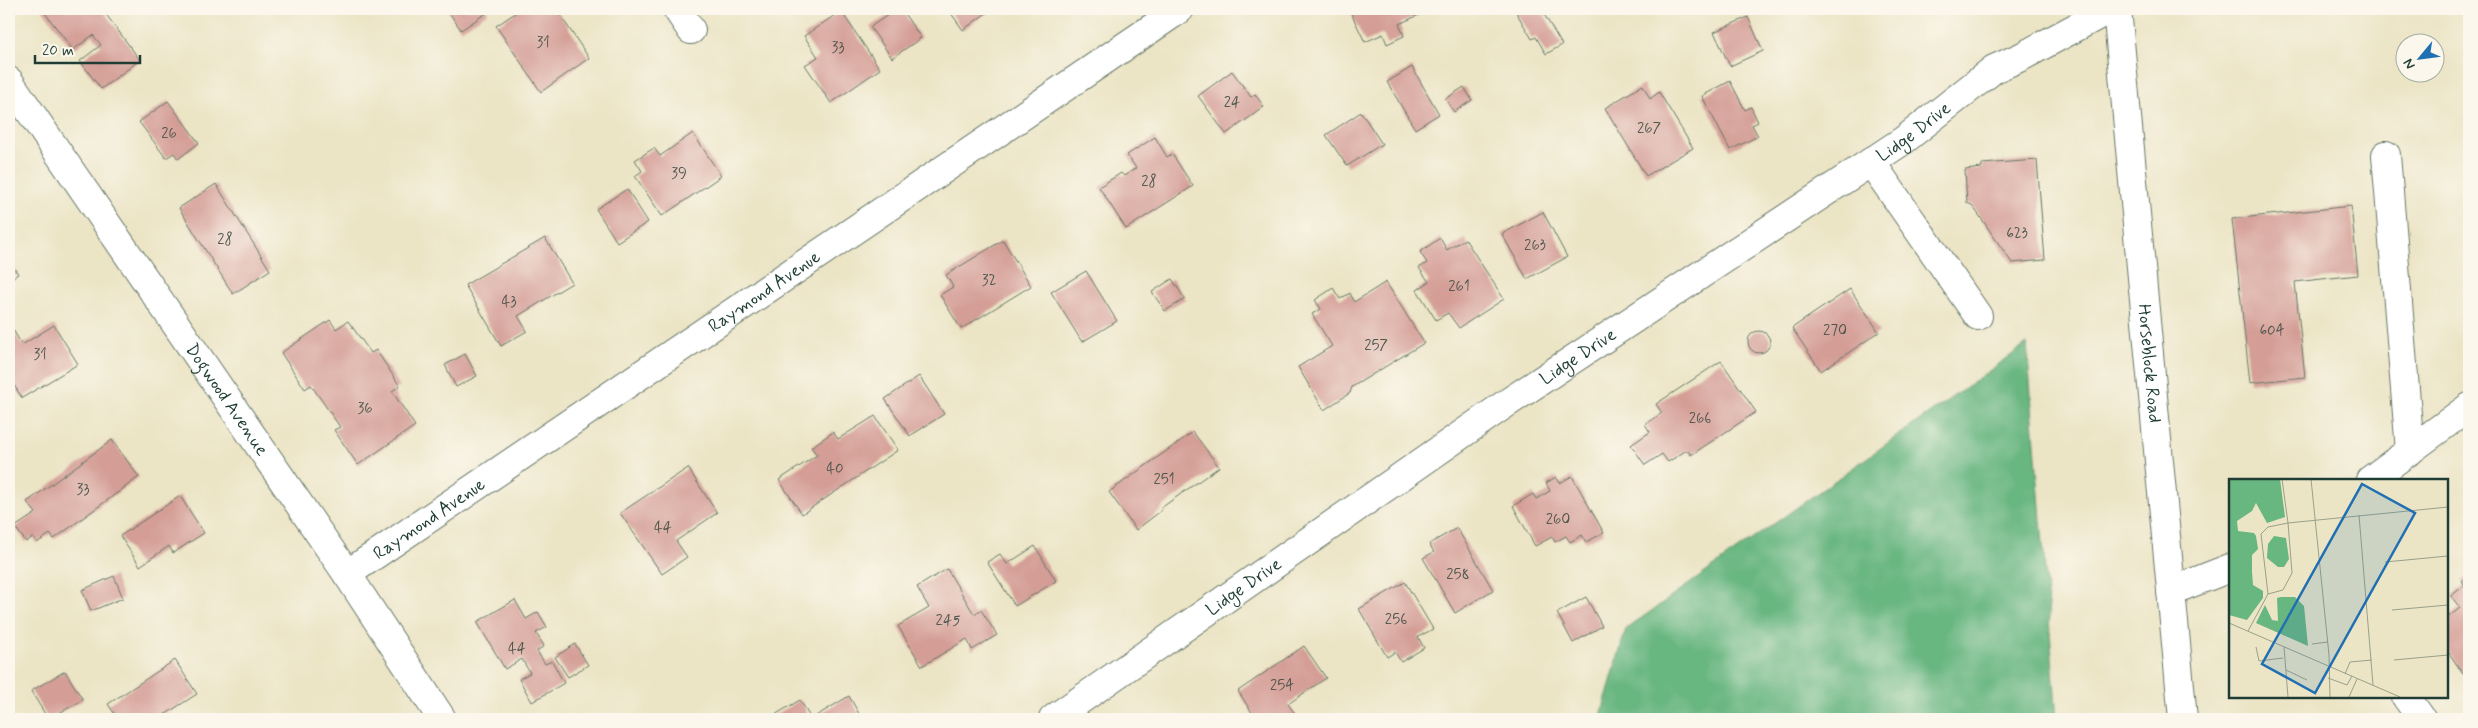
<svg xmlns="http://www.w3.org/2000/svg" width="2478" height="728" viewBox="0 0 2478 728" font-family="Mynerve,sans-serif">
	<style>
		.forest { fill: #68b680; stroke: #447a5a }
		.building { fill: #d49e96 }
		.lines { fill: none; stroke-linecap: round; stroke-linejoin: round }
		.minor-casing { stroke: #667767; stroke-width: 30 }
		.major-casing { stroke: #667767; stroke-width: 30 }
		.minor { stroke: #fff; stroke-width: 28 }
		.major { stroke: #fff; stroke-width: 28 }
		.labels { text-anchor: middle; stroke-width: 4.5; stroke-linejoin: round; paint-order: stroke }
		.number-label { font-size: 15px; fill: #4c554c }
		.street-label { font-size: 18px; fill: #1f3d34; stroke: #fbf7ec }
		.inset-road { fill: none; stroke: #99a18b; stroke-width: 1 }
		.view { fill: #1f6fb2; fill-opacity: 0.15; stroke: #1f6fb2; stroke-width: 2.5 }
		.inset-edge { fill: none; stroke: #1f3d34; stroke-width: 2.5 }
	</style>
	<rect width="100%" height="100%" fill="#fbf7ec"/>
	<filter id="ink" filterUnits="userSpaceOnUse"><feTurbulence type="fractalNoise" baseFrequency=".02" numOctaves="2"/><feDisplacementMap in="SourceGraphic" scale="10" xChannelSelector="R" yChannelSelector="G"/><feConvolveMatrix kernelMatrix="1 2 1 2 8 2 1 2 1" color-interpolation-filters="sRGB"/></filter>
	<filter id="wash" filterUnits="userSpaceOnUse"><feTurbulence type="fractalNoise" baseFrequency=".0096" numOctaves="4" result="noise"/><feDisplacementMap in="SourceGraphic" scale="20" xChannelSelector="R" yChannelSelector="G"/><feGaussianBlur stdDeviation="1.12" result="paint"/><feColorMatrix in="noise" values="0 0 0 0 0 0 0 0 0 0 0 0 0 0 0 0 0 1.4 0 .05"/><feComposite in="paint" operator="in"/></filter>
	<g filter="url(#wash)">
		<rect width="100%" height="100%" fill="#ebe4c5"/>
		<path class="forest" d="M2027 344 2057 719H1600L1626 629Z"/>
		<g id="blocks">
			<path class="building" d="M42 9H102L140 60 101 89 80 61 101 45 93 35 73 50Z
				M452 9H486L488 12 461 30 448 11Z
				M521 9H556L589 58 541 92 496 26Z
				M897 9H901L921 38 892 58 870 27Z
				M948 9H992L963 30Z
				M1349 9H1432L1399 24 1404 36 1387 44 1383 34 1365 42Z
				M1521 9H1541L1562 45 1546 54 1536 37 1532 39 1516 12Z
				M841 11 880 69 831 103 805 65 818 57 804 36Z
				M1748 17 1763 51 1730 66 1714 32Z
				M1412 67 1439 114 1415 129 1387 82Z
				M1232 71 1251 97 1255 94 1264 107 1226 134 1198 96Z
				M1730 81 1745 110 1751 107 1758 122 1752 125 1758 136 1730 150 1702 96Z
				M1643 85 1650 99 1659 92 1693 148 1646 176 1605 108Z
				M1464 87 1472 100 1454 112 1445 99Z
				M168 101 199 143 178 159 174 153 166 158 139 122Z
				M1361 112 1382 144 1347 166 1326 135Z
				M693 133 721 176 662 216 635 176 642 171 635 160 654 148 660 156Z
				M1155 137 1167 157 1172 154 1193 186 1126 229 1099 187 1121 173 1124 176 1136 168 1127 155Z
				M2037 160 2045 260 2012 263 1972 205 1967 203 1965 170 1982 168V164Z
				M216 184 270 270 233 294 179 208Z
				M627 189 648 222 617 242 596 209Z
				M2351 206 2358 275 2295 282 2305 377 2250 383 2232 219Z
				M1543 212 1567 257 1527 279 1502 234Z
				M545 238 572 283 518 316 527 331 501 346 465 285Z
				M1440 238 1447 250 1465 239 1504 299 1459 328 1448 313 1436 320 1417 290 1429 282 1419 268 1427 263 1420 252Z
				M1003 240 1031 286 961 329 940 295 953 287 946 275Z
				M9 248 13 255 9 260 18 274 9 280Z
				M1086 271 1117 321 1082 342 1051 292Z
				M1172 279 1185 299 1165 311 1152 292Z
				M1386 282 1424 343 1352 387 1350 393 1324 410 1298 367 1332 346 1312 314 1321 309 1315 300 1333 288 1340 299 1350 293 1354 302Z
				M1850 289 1879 332 1821 371 1792 328Z
				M330 320 336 329 348 321 371 353 376 350 400 386 392 391 415 426 358 465 334 430 340 427 311 385 305 389 281 353Z
				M9 323 22 345 54 325 78 364 22 398 9 377Z
				M1748 342a11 11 0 1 1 22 0a11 11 0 1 1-22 0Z
				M465 354 477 376 456 387 445 365Z
				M1721 361 1756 412 1691 455 1687 450 1668 462 1662 454 1645 465 1631 445 1650 432 1645 424 1662 413 1656 404Z
				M919 376 944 414 910 436 885 399Z
				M875 416 898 450 802 514 779 480 817 455 811 447 833 432 838 439Z
				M1193 432 1219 467 1161 508 1162 510 1136 530 1109 492Z
				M112 440 139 477 54 539 50 534 37 543 33 537 26 542 15 527 36 513 27 502Z
				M688 468 717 513 676 541 687 557 662 574 620 513Z
				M1572 476 1604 533 1586 542 1582 535 1570 542 1566 536 1555 542 1552 537 1535 546 1513 506 1533 494 1536 499 1550 491 1546 483 1556 477 1560 483Z
				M180 496 204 533 173 553 169 546 140 566 120 536Z
				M1457 528 1493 590 1455 613 1423 558 1434 552 1429 544Z
				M1035 546 1056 581 1015 606 987 562 1000 554 1007 564Z
				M947 569 974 614 981 610 997 635 972 650 967 639 922 666 898 626 929 608 917 587Z
				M114 576 123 598 91 611 82 590Z
				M2469 576V669L2463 674 2447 650V618L2460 608 2451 596 2465 585 2462 581Z
				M1405 582 1433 629 1418 637 1424 648 1401 662 1395 652 1387 657 1359 609Z
				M1586 597 1602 626 1573 643 1557 613Z
				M515 600 526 619 538 612 547 627 536 633 544 646 537 651 545 664 552 661 564 683 532 702 519 679 530 673 522 659 505 669 477 622Z
				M575 644 588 665 568 677 555 657Z
				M1304 646 1326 678 1288 704 1299 719H1256L1238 691Z
				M175 660 197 694 158 719H118L108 704Z
				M65 671 83 700 48 719 31 691Z
				M849 696 862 719H768L800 700 811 719Z"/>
		</g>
	</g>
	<g filter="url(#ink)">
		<use href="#blocks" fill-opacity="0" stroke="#667767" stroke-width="1"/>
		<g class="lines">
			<defs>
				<g id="minor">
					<path d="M677 9 691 30"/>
					<path id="s1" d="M9 81 347 574 442 719"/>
					<path d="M2386 155 2410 451"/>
					<path d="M1871 162 1978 316"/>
					<path d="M2370 480 2469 407"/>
					<path id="s2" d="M347 574 1180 9"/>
					<path d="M2171 591 2230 568"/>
					<path d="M2406 697 2422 719"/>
					<path id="s3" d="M1053 719 1501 407 1904 140 1994 69 2021 57 2110 9"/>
				</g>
				<g id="major">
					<path id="s4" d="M2117 9 2183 719"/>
				</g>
			</defs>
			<use href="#minor" class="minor-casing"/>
			<use href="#major" class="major-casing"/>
			<use href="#minor" class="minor"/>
			<use href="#major" class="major"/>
		</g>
	</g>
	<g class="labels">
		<g class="number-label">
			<text x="543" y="47">31</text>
			<text x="838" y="52">33</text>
			<text x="1232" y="107">24</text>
			<text x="1649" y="133">267</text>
			<text x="169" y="138">26</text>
			<text x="679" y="178">39</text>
			<text x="1149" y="186">28</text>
			<text x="2017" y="238">623</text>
			<text x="225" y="244">28</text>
			<text x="1535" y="250">263</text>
			<text x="989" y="285">32</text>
			<text x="1459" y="291">261</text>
			<text x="509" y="306">43</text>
			<text x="1835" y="335">270</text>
			<text x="2272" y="335">604</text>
			<text x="1376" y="350">257</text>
			<text x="40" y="359">31</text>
			<text x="365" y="413">36</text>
			<text x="1700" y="423">266</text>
			<text x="835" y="473">40</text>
			<text x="1164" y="484">251</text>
			<text x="83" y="494">33</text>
			<text x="1558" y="524">260</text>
			<text x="663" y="532">44</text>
			<text x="1458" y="579">258</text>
			<text x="1396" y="624">256</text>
			<text x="948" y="625">245</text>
			<text x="517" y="653">44</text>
			<text x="1282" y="690">254</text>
		</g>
		<g class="street-label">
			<text dy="6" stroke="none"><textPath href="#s3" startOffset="1042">Lidge Drive</textPath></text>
			<text dy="6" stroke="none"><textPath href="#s2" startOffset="504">Raymond Avenue</textPath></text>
			<text dy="6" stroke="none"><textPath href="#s3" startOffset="638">Lidge Drive</textPath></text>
			<text dy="6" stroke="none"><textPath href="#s4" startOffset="356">Horseblock Road</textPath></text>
			<text dy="6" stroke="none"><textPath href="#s1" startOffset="386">Dogwood Avenue</textPath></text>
			<text dy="6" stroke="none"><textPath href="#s2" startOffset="99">Raymond Avenue</textPath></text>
			<text dy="6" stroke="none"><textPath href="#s3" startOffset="232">Lidge Drive</textPath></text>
		</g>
	</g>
	<g transform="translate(2229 479)">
		<rect width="219" height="219" fill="#ebe4c5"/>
		<path d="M0 0H51L56 38 38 44 27 24 23 32 8 42 9 52 25 54 27 57 29 70 23 76V93L24 106 34 112V119L18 141 0 136ZM45 57 57 59 60 80 55 88H49L38 79 39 65ZM52 118H66L75 127 79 167 27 144 36 126 43 141 49 142 48 119Z" fill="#68b680"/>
		<path class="inset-road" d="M53 0 59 44 219 28M82 0 100 176 101 218M130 36 144 206M156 83 219 77M163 131 219 126M0 144 171 218M19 152 39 115 32 55 39 48 59 44 63 94 54 111 39 115M83 165 99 163M27 168 30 182 54 179M55 168 59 218M165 181 219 176M57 191 78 201M116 195 121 183 143 181M99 199 118 206 123 197M120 218 128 200"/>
		<path class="view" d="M133 5 186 34 86 214 33 185Z"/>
		<rect width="219" height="219" class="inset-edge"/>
	</g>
	<rect width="2478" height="728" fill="none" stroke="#fbf7ec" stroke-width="30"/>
	<g transform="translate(2420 58) rotate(241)"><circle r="24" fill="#fbf7ec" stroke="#a3ada2"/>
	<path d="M0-4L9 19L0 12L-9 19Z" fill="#1f6fb2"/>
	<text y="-8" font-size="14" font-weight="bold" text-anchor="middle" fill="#1f3d34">N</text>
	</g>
	<path d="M35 55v8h105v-8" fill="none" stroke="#1f3d34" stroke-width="2.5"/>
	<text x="42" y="55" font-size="15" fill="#1f3d34" stroke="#fbf7ec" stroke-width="4" paint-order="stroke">20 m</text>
</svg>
